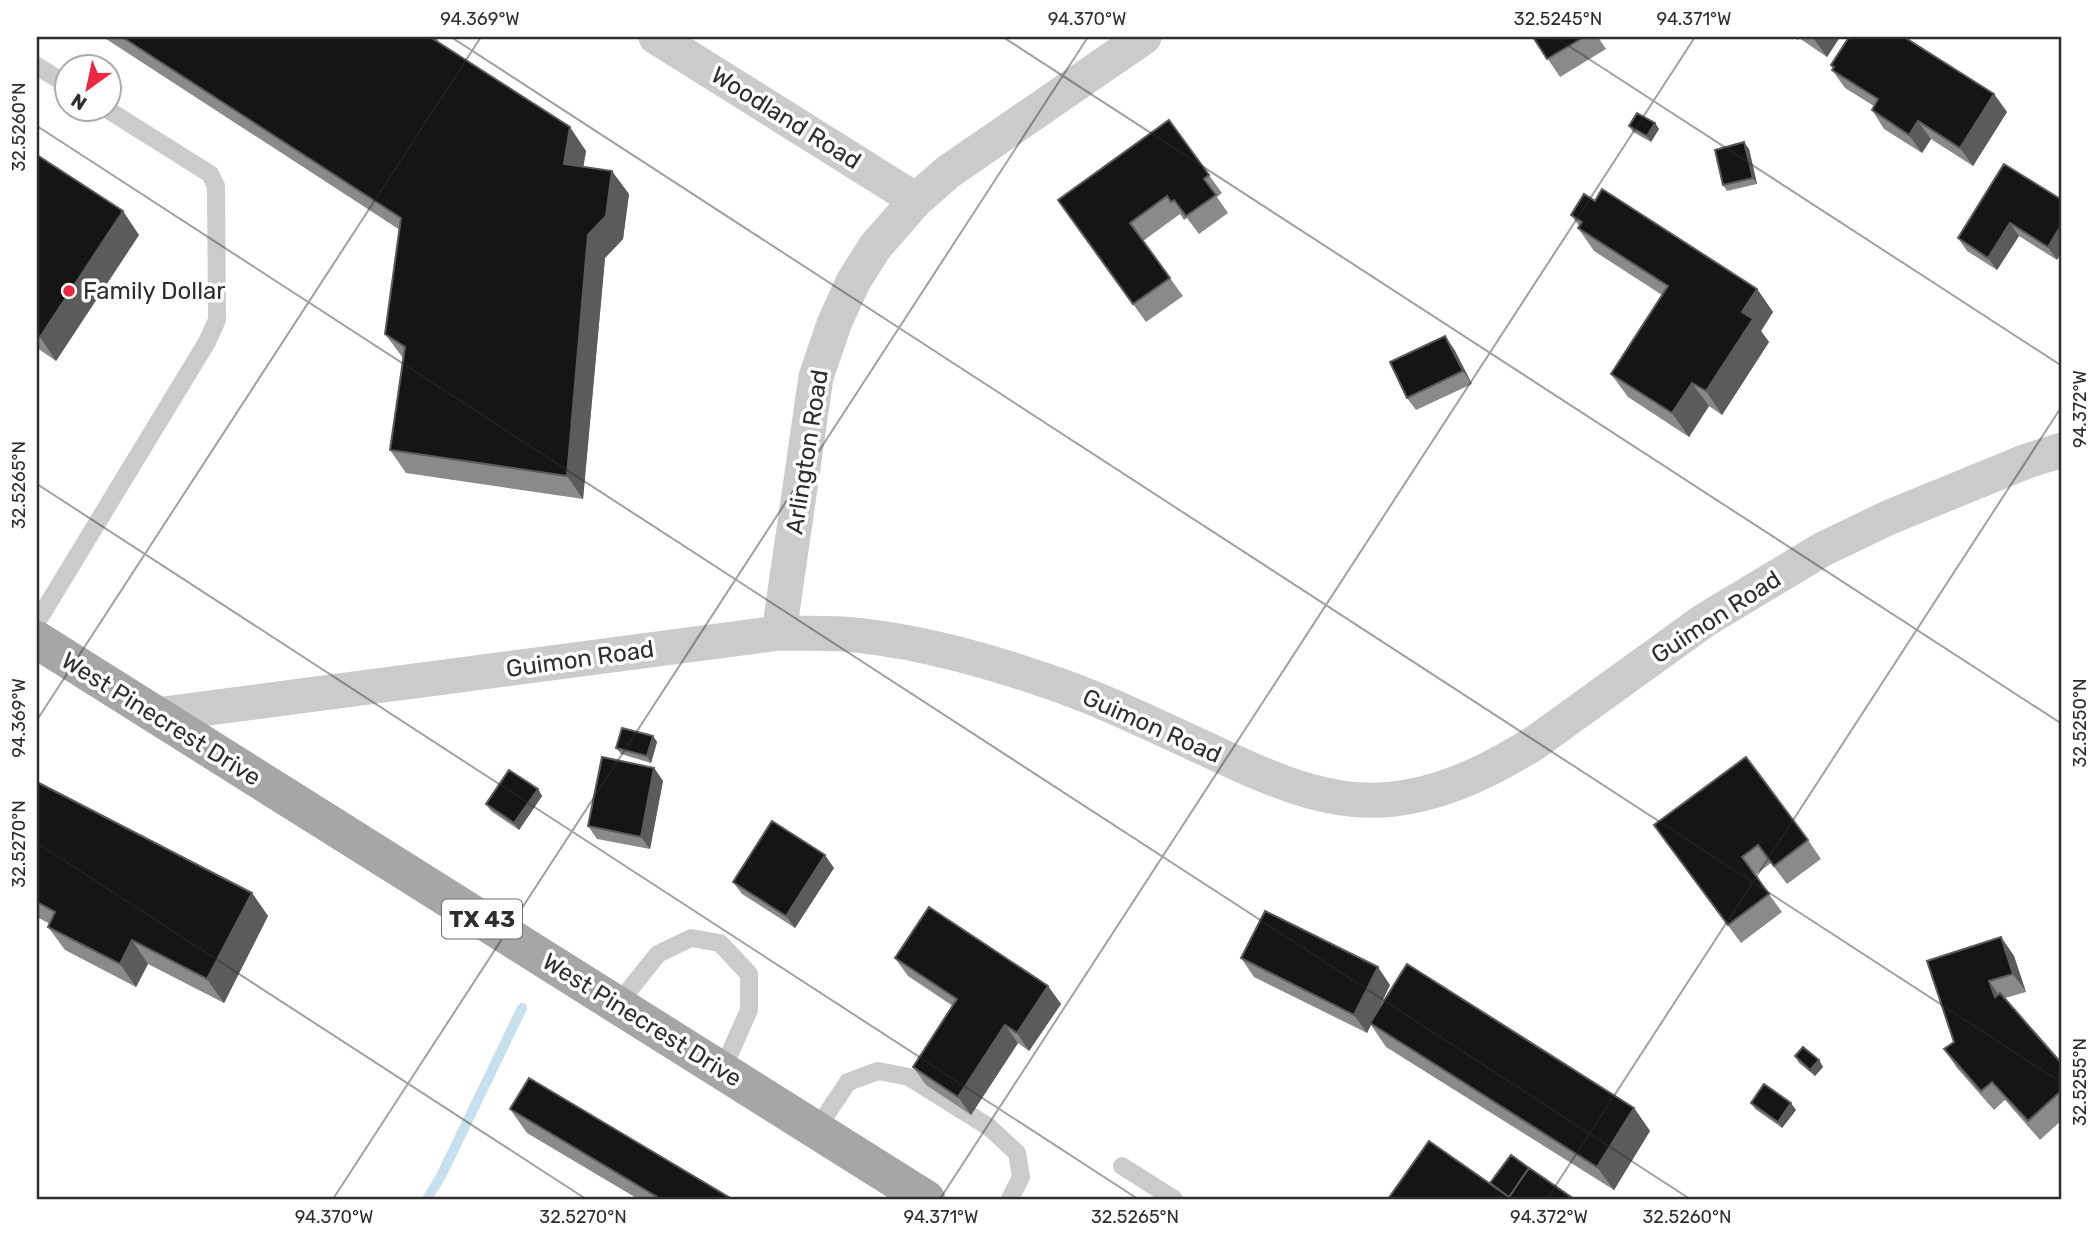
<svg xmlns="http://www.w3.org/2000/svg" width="2099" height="1236" viewBox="0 0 2099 1236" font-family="Rubik,sans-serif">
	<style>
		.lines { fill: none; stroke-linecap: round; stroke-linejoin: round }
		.stream { stroke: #c6e0ed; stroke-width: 10 }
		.service { stroke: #cbcbcb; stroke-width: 18 }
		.minor { stroke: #cbcbcb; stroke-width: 35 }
		.primary { stroke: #a6a6a6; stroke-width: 38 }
		.wall { fill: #8a8a8a }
		.shaded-wall { fill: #5b5b5b }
		.building { fill: #151515; stroke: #5b5b5b; stroke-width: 2 }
		.ticks { fill: none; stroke: #2e2e2e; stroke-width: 2; stroke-opacity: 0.45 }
		.poi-dot { fill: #ec2845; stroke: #fff; stroke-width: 2.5 }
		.labels { text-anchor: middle; stroke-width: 7; stroke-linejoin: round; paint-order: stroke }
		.shield { fill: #fff; stroke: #6d6d6d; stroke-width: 2 }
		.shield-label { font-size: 23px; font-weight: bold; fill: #2e2e2e }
		.street-label { font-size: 24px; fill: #2e2e2e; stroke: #fff }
		.poi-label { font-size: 24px; fill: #2e2e2e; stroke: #fff; text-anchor: start }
		.neatline { fill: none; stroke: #2e2e2e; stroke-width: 2.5 }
		.ticks-label { font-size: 18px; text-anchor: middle; fill: #2e2e2e }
	</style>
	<rect width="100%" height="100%" fill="#fff"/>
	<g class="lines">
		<path class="stream" d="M427 1199 441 1176 522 1008"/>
		<path class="service" d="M37 66 66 84
			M37 622 207 342 217 320 216 186 210 174 105 108
			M617 1005 658 954 691 938 720 943 749 974V1010L722 1071
			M816 1130 848 1082 878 1071 909 1077 989 1127 1017 1153 1021 1177 1010 1199
			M1122 1166 1174 1199"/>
		<path class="minor" d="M656 37 916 200
			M779 633 816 377 834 324 853 282 875 247 916 200 948 172 1144 37
			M156 715 779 633C800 633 822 633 843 634 910 639 980 658 1044 680 1096 697 1145 721 1195 744 1261 774 1331 812 1407 797 1453 789 1494 768 1533 744L1705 620 1823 549 1890 517 2027 461 2062 450"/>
		<path class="primary" d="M37 640 926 1199"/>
	</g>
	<path class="wall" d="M103 37H435L440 43 586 151 583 167 629 194 623 239 605 258 583 499 406 473 390 450 403 358 385 334 400 230Z
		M1533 37H1598L1606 49 1560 77Z
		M1793 37H1840L1827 57 1799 38 1798 40Z
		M1831 65 1994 94 2007 112 1973 166 1931 139 1922 153 1884 129 1872 110 1874 106 1845 88 1832 70 1833 69Z
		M1169 120 1222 193 1217 197 1228 213 1199 234 1187 218 1184 220 1180 214 1143 241 1183 296 1146 322 1058 200Z
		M1655 123 1659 129 1651 142 1633 132 1629 126Z
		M1749 149 1757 184 1727 191 1723 185Z
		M37 155 139 235 56 361 37 348Z
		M2004 164 2057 260 2019 236 1997 270 1967 251 1958 238Z
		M1595 201 1757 289 1773 312 1761 331 1769 342 1722 415 1709 406 1689 437 1628 397 1611 374 1662 295 1594 251 1578 228 1579 226 1571 215Z
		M1454 349 1472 384 1416 410 1407 398Z
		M653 736 657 742 651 763 621 754 616 748Z
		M654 768 663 781 650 849 597 839 588 826Z
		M37 782 252 893 268 916 224 1003 148 964 136 987 65 950 48 927 50 924 37 917Z
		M538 789 542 796 519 830 491 811 486 804Z
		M1654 825 1808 840 1821 859 1787 884 1771 863 1755 875 1782 912 1741 943Z
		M834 868 795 928 742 894 733 882Z
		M2001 937 2014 956 2026 992 2005 998 2062 1064V1120L2040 1140 2005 1100 1994 1110 1957 1068 1944 1049 1954 1042Z
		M895 958 1048 986 1061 1004 1029 1051 1018 1043 971 1115 926 1085 913 1067 953 1006 908 976Z
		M1241 958 1390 985 1376 1014 1634 1108 1650 1131 1614 1190 1386 1047 1371 1025 1367 1033 1254 977Z
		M1795 1056 1819 1060 1823 1067 1815 1076 1799 1063Z
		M1751 1103 1796 1110 1782 1128 1755 1109Z
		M510 1109 732 1199H638L527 1133Z"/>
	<path class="shaded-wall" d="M1815 37H1840L1827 57 1814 39Z
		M1994 94 2007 112 1973 166 1960 148Z
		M1918 121 1931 139 1922 153 1909 135Z
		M1655 123 1659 129 1651 142 1647 136Z
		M570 127 586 151 580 187 564 164Z
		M1744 142 1749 149 1757 184 1753 178Z
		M612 171 629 194 623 239 605 258 583 499 567 476 588 235Z
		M123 211 139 235 56 361 40 337Z
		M2010 223 2019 236 1997 270 1988 258Z
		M2062 224V251L2057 260 2048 247Z
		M1757 289 1773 312 1761 331 1769 342 1722 415 1706 391 1742 312Z
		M1445 336 1454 349 1472 384 1463 371Z
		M1692 383 1709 406 1689 437 1672 413Z
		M653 736 657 742 651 763 647 756Z
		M654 768 663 781 650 849 641 837Z
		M538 789 542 796 519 830 514 823Z
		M825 855 834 868 795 928 786 916Z
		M252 893 268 916 224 1003 207 979Z
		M2001 937 2014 956 2026 992 2013 974Z
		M132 940 148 964 136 987 120 964Z
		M1378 967 1390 985 1367 1033 1354 1015Z
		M1989 981 2002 999 1995 997Z
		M1048 986 1061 1004 1029 1051 1017 1033Z
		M1005 1025 1018 1043 971 1115 958 1097Z
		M1819 1060 1823 1067 1815 1076 1810 1070Z
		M1791 1103 1796 1110 1782 1128 1778 1122Z
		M1634 1108 1650 1131 1614 1190 1597 1167Z"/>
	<path class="building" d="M122 37H430L570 127 564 164 612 171 606 216 588 235 567 476 390 450 405 347 385 334 401 218Z
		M1533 37H1584L1547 59Z
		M1849 37H1904L1994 94 1960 148 1918 121 1909 135 1872 110 1878 99 1832 70 1834 67 1831 65Z
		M1637 113 1655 123 1647 136 1629 126Z
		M1169 120 1209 175 1204 179 1216 195 1186 216 1174 200 1171 202 1167 196 1130 223 1170 278 1133 304 1058 200Z
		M1744 142 1753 178 1723 185 1715 150Z
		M37 155 123 211 40 337 37 335Z
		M2004 164 2062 200V224L2048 247 2010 223 1988 258 1958 238Z
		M1602 189 1757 289 1742 312 1753 319 1706 391 1692 383 1672 413 1611 374 1668 286 1578 228 1582 222 1571 215 1584 194 1595 201Z
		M1445 336 1463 371 1407 398 1390 362Z
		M622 728 653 736 647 756 616 748Z
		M602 757 654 768 641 837 588 826Z
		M1746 757 1808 840 1774 866 1758 845 1742 857 1769 894 1728 925 1654 825Z
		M509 770 538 789 514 823 486 804Z
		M37 782 252 893 207 979 132 940 120 964 48 927 55 912 37 902Z
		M772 821 825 855 786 916 733 882Z
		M929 907 1048 986 1017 1033 1005 1025 958 1097 913 1067 957 999 895 958Z
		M1265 911 1378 967 1354 1015 1241 958Z
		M2001 937 2013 974 1989 981 1995 997 2000 993 2062 1064V1090L2028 1121 1992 1082 1981 1091 1944 1049 1954 1042 1927 961Z
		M1407 964 1634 1108 1597 1167 1370 1023Z
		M1803 1047 1819 1060 1810 1070 1795 1056Z
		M529 1078 732 1199H656L657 1197 510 1109Z
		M1764 1084 1791 1103 1778 1122 1751 1103Z
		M1429 1141 1509 1197 1529 1168 1571 1197 1569 1199H1388Z
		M1511 1155 1529 1168 1509 1197 1490 1183Z"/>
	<path class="ticks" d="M451 37 2062 1083M1003 37 2062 724M1555 37 2062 366M37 126 1690 1199M37 484 1138 1199M37 720 481 37M37 843 586 1199M333 1199 1088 37M940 1199 1695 37M1547 1199 2062 406"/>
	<circle class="poi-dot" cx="69" cy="291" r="7"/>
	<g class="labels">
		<rect class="shield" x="442" y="899.5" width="80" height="39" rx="5"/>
		<g class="shield-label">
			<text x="482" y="927">TX 43</text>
		</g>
		<g class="street-label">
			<text transform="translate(786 118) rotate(32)" y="8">Woodland Road</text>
			<text transform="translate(807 452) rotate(-81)" y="8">Arlington Road</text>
			<text transform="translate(1716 617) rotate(-33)" y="8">Guimon Road</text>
			<text transform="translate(580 659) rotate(-8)" y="8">Guimon Road</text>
			<text transform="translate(161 719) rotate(32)" y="8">West Pinecrest Drive</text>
			<text transform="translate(1152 726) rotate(24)" y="8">Guimon Road</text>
			<text transform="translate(642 1020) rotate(32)" y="8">West Pinecrest Drive</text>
		</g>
		<g class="poi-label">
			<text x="83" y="299">Family Dollar</text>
		</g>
	</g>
	<rect width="2099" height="1236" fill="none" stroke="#ffffff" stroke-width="77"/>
	<g transform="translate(88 88) rotate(213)"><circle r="33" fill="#ffffff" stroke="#ababab" stroke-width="2"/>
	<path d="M0-5L12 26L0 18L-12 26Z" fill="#ec2845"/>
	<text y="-10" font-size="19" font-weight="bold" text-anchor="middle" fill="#2e2e2e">N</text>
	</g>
	<rect x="38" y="38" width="2022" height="1160" class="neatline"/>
	<g class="ticks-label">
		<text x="480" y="25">94.369°W</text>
		<text x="1087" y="25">94.370°W</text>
		<text x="1558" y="25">32.5245°N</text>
		<text x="1694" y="25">94.371°W</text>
		<text transform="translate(19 127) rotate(-90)" y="6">32.5260°N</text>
		<text transform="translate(2080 409) rotate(-90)" y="6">94.372°W</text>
		<text transform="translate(19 485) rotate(-90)" y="6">32.5265°N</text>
		<text transform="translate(19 718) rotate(-90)" y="6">94.369°W</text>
		<text transform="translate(2080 723) rotate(-90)" y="6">32.5250°N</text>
		<text transform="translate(19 844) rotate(-90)" y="6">32.5270°N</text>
		<text transform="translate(2080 1082) rotate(-90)" y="6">32.5255°N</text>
		<text x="334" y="1223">94.370°W</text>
		<text x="583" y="1223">32.5270°N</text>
		<text x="941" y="1223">94.371°W</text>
		<text x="1135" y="1223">32.5265°N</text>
		<text x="1549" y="1223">94.372°W</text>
		<text x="1687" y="1223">32.5260°N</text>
	</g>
</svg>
